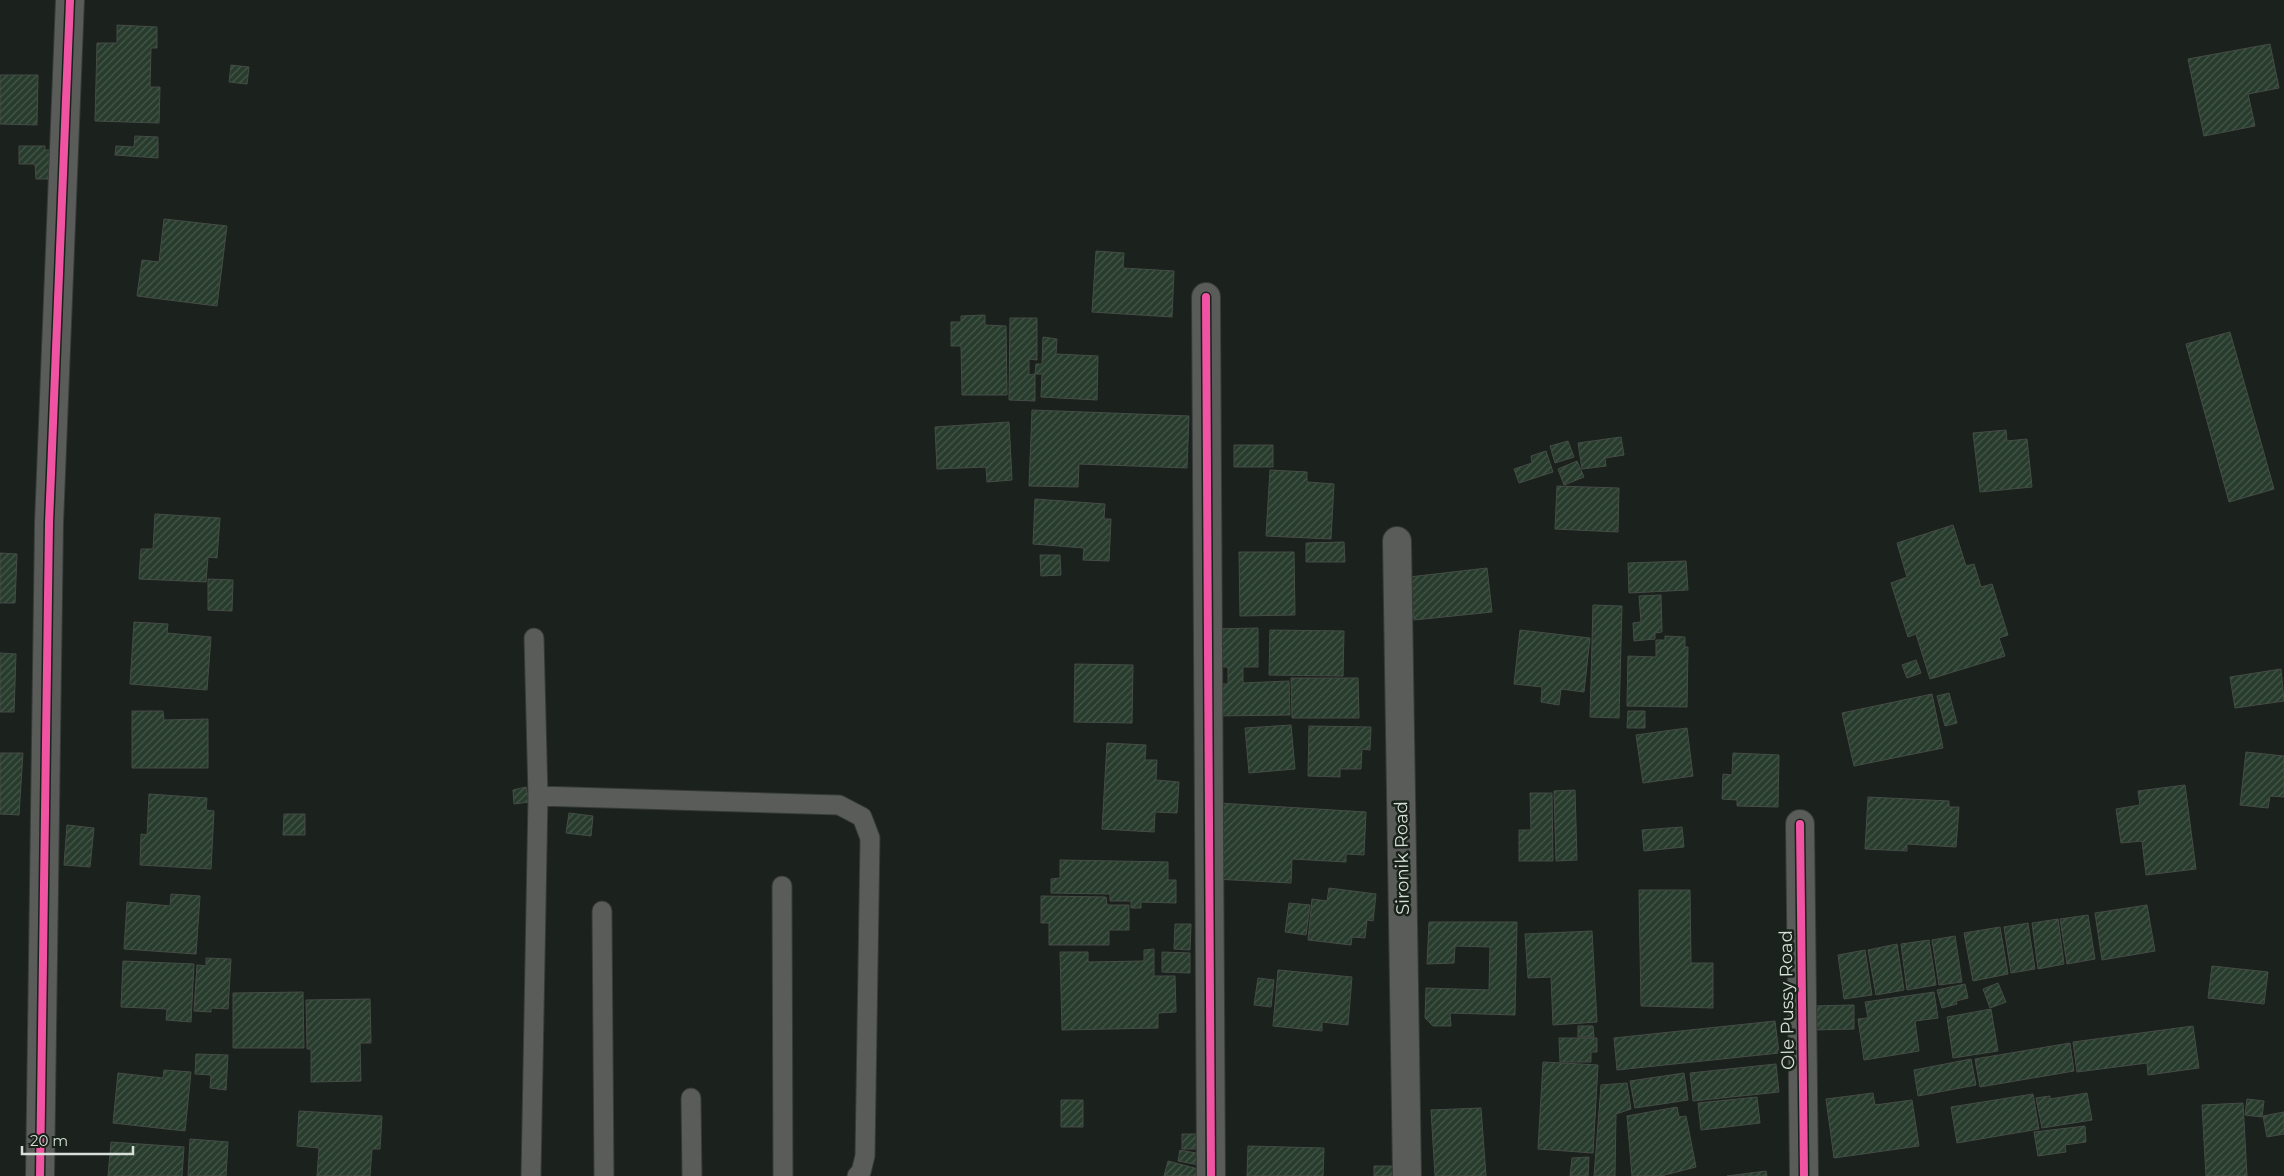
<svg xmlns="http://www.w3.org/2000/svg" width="2284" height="1176" viewBox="0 0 2284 1176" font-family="Montserrat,sans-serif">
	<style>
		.building { fill: url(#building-hatch); stroke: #464b46 }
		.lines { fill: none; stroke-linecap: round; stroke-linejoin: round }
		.service-casing { stroke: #363b37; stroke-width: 21 }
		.minor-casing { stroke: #363b37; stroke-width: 30 }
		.service { stroke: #5a5c5a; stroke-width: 19 }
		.minor { stroke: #5a5c5a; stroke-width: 28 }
		.cycleway-casing { stroke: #19231a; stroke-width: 11 }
		.cycleway { stroke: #f153a3; stroke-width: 8 }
		.labels { text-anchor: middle; stroke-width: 5; stroke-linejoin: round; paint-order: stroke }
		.street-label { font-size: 18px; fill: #d8dfd9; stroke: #19231a }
	</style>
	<defs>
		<pattern id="building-hatch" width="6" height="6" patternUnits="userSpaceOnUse" patternTransform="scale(1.25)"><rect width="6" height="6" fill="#283c2d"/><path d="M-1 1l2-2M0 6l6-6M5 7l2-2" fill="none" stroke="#46584b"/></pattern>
	</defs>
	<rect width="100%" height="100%" fill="#1b211c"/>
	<path class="building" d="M117 25 157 27V48H151L150 87H160L159 123 95 121 97 43H117Z
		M2270 44 2279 88 2248 94 2255 126 2204 136 2188 59Z
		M231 65 249 67 247 84 229 82Z
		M0 75H38L37 125 0 124Z
		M135 136 158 137V158L115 155 116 146 134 147Z
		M19 146H45V150H50L51 179H36L35 164H19Z
		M164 219 227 226 217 306 137 296 142 260 159 262Z
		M1096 251 1124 253 1123 268 1174 271 1172 317 1092 312Z
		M985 315V325L1006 326 1007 395H962L961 346H951V322H961V316Z
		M1010 318H1037V360L1029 359V375L1035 374V401L1009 400Z
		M2230 332 2274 489 2229 502 2186 344Z
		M1043 337 1057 339 1056 354 1098 356 1097 400 1041 397 1042 374H1035L1036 364H1042Z
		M1032 410 1189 416 1187 468 1079 464 1078 487 1029 486Z
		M1009 422 1012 480 987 482 986 467 937 469 935 427Z
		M2006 430 2007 441 2027 439 2032 487 1980 492 1973 433Z
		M1621 437 1624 455 1605 458 1606 466 1582 469 1578 443Z
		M1568 441 1574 457 1555 463 1550 446Z
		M1234 445H1273V467H1234Z
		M1546 451 1553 472 1519 483 1514 469 1532 463 1531 456Z
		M1577 461 1584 477 1564 485 1558 469Z
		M1270 470 1307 472V482L1334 484 1331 539 1266 536Z
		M1557 486 1619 488 1618 532 1555 529Z
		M1035 499 1105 504 1104 519H1111L1109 561 1083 560 1084 548 1033 544Z
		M155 514 220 518 217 558 208 557 206 582 139 579 141 549H153Z
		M1953 525 1966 566 1974 564 1981 587 1992 584 2008 635 1999 638 2005 656 1930 679 1916 634 1908 637 1891 583 1907 577 1897 543Z
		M1344 542 1345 562H1306V543Z
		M1239 552H1294L1295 615 1240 616Z
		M0 553 17 554 15 603H0Z
		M1040 555H1060L1061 575 1041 576Z
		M1686 561 1688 590 1629 593 1628 563Z
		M1487 568 1492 612 1414 620 1409 577Z
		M208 579 233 580 232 611 208 610Z
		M1661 595 1662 632 1655 633V639L1634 641 1633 623 1641 622 1639 596Z
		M1593 605 1622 606 1619 718 1590 717Z
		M134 622 168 624 167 633 211 637 207 690 130 684Z
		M1258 628V667H1243V683L1289 681 1290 715 1213 716 1212 684H1228V667H1212L1211 629Z
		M1270 630 1344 631 1343 676 1269 675Z
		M1520 630 1590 638 1584 692 1561 689 1559 705 1541 702 1542 687 1514 684Z
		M1665 636 1685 637V647H1688L1687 707 1627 706 1628 656 1656 657V640H1665Z
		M0 653 16 654 14 712H0Z
		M1916 660 1921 673 1907 678 1902 665Z
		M1075 664 1133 665 1132 723 1074 722Z
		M2281 669 2284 701 2235 708 2230 677Z
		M1291 678H1358L1359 718H1292Z
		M1949 693 1957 723 1945 726 1937 696Z
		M1932 694 1943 748 1854 766 1842 713Z
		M132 711H163L164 720 208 719V768H132Z
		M1628 711H1645V728H1627Z
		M1291 725 1295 769 1249 773 1245 728Z
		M1309 726 1371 727 1370 750 1362 749 1361 769H1340V777L1308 776Z
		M1687 728 1693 776 1643 783 1636 735Z
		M1107 743 1146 745 1145 760H1157L1156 780 1179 782 1177 813 1155 812 1154 832 1102 829Z
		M2246 752 2284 756V797L2270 796 2268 808 2240 805Z
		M0 753H23L19 815 0 814Z
		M1733 753 1779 755 1778 807 1737 806V800L1722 799 1723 774 1732 775Z
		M2185 785 2196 869 2146 875 2142 841 2121 843 2116 809 2140 805 2138 791Z
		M526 787 529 802 514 804 513 790Z
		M1575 790 1577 860 1556 861 1554 791Z
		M1530 793H1552L1553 861H1519V830H1531Z
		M149 794 207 798 206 810 214 811 211 869 140 865 141 834 147 835Z
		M1868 797 1949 801V807H1959L1956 847 1907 844V851L1865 849Z
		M1219 803 1366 812 1364 855 1346 854V862L1292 859 1291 883 1214 879Z
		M569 813 593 816 591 836 566 833Z
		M284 814H305V835H283Z
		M67 825 94 828 90 867 64 865Z
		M1682 827 1684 847 1644 851 1642 830Z
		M1060 860 1168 862V880H1176V903L1141 902V908H1131V901H1110V894L1051 893V879L1060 878Z
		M1329 888 1376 894 1373 921 1367 920 1365 938 1352 937 1351 945 1308 940 1312 899 1327 901Z
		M1639 890H1690L1691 963H1713V1008L1641 1006Z
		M171 894 200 896 196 954 124 949 127 902 170 906Z
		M1041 896 1106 897 1107 905H1129V930H1109V945H1049V923H1041Z
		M1289 903 1310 905 1306 935 1285 932Z
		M2147 905 2155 951 2102 960 2095 913Z
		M2088 915 2095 959 2067 964 2060 919Z
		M2058 919 2064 964 2038 969 2032 923Z
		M1429 922H1517L1515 1015 1450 1013 1451 1026H1433L1425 1018 1426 988 1489 990 1490 947 1455 946 1454 963 1427 964Z
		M2028 923 2035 969 2011 973 2004 927Z
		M1175 924H1191L1190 950 1174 949Z
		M2000 927 2008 974 1973 981 1964 933Z
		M1592 931 1597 1022 1553 1025 1551 977 1528 978 1525 934Z
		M1955 936 1962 982 1939 985 1932 940Z
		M1929 940 1936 985 1907 990 1901 944Z
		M1897 944 1904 990 1876 995 1868 950Z
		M1154 949V976H1175L1176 1012 1158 1013V1028L1062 1030 1060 952H1088V962L1144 961V950Z
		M1865 950 1872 995 1844 999 1838 955Z
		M1162 952 1190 953V973L1162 972Z
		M206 958 231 959 228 1009 211 1008V1012L194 1011 197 965 206 966Z
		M123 961 194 964 191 1022 166 1020 167 1009 121 1007Z
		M2212 966 2268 972 2264 1004 2208 998Z
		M1278 970 1352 977 1348 1025 1322 1022V1031L1273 1026Z
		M1258 978 1274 980 1271 1007 1254 1005Z
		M1998 983 2006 1002 1990 1008 1983 989Z
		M1965 984 1968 998 1956 1001 1957 1004 1942 1008 1937 990Z
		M303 992 304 1048H233V993Z
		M1934 992 1938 1018 1915 1021 1919 1051 1864 1060 1858 1019 1868 1018 1865 1002Z
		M370 999 371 1043H360L361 1081 311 1082V1049H307L306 1000Z
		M1854 1005V1029L1813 1030 1812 1006Z
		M1991 1009 1998 1051 1953 1058 1947 1017Z
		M1775 1021 1779 1053 1617 1070 1614 1038Z
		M1578 1026H1593L1594 1037H1578Z
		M2193 1026 2199 1068 2148 1075 2147 1063 2077 1072 2073 1042Z
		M1559 1038H1597V1052H1591V1062H1560Z
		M2070 1043 2074 1071 1980 1087 1975 1059Z
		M196 1054 228 1055 226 1090 210 1088 211 1075 195 1074Z
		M1971 1059 1976 1085 1918 1096 1914 1070Z
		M1543 1062 1598 1065 1593 1153 1538 1149Z
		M1776 1064 1779 1092 1693 1101 1690 1073Z
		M164 1070 191 1072 185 1131 113 1123 118 1073 163 1078Z
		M1684 1073 1688 1100 1635 1108 1630 1081Z
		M1627 1083 1631 1109 1616 1114 1615 1176H1594L1601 1085Z
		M1873 1093 1875 1105 1912 1100 1919 1146 1834 1158 1826 1099Z
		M2087 1093 2092 1120 2042 1128 2036 1098 2050 1096V1099Z
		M2033 1094 2039 1129 1957 1143 1951 1107Z
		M1757 1097 1760 1123 1701 1130 1698 1103Z
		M2247 1099 2264 1101 2262 1117 2245 1115Z
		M1061 1100H1083V1127H1061Z
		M2243 1103 2247 1176H2206L2202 1105Z
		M1677 1107 1679 1117 1686 1116 1696 1167 1661 1176H1632L1627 1116Z
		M1481 1108 1486 1176H1435L1431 1110Z
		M299 1111 382 1116 380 1149H372L370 1176H317L319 1148 297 1146Z
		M2284 1112V1134L2267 1137 2263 1116Z
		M2085 1126 2086 1142 2065 1145 2066 1152 2038 1156 2034 1132Z
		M1182 1134H1200L1201 1149H1182Z
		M190 1139 228 1142 226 1176H188Z
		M111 1142 184 1147 182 1176H108Z
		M1248 1146 1324 1148 1323 1176H1247Z
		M1180 1150 1201 1154 1199 1165 1178 1161Z
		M1589 1157 1588 1176H1570L1572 1158Z
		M1168 1161 1202 1170 1200 1176H1164Z
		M1374 1166H1396V1176H1374Z
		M1766 1171 1767 1176H1727Z"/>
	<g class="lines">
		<defs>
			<path id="service" d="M538 796 839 805 862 817 870 838 865 1156 861 1172 857 1176
				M782 886 783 1176
				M602 911 604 1176
				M691 1098 692 1176
				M531 1176 538 796 534 638"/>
			<path id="minor" d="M1206 297 1211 1176
				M1397 541 1407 1176
				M1800 824 1804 1176
				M40 1176 49 523 70 0"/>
		</defs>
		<use href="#service" class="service-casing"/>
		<use href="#minor" class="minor-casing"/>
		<use href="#service" class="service"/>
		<use href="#minor" class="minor"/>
		<defs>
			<path id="cycleway" d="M1206 297 1211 1176
				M1800 824 1804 1176
				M40 1176 49 523 70 0"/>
		</defs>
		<use href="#cycleway" class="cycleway-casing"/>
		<use href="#cycleway" class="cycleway"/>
	</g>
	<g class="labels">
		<g class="street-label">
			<text transform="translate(1402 858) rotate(-91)" y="6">Sironik Road</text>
			<text transform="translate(1787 1000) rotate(-91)" y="6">Ole Pussy Road</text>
		</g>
	</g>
	<path d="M22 1146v8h111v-8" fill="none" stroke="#d8dfd9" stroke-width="2.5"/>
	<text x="30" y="1146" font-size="15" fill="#d8dfd9" stroke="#19231a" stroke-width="4" paint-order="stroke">20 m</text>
</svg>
